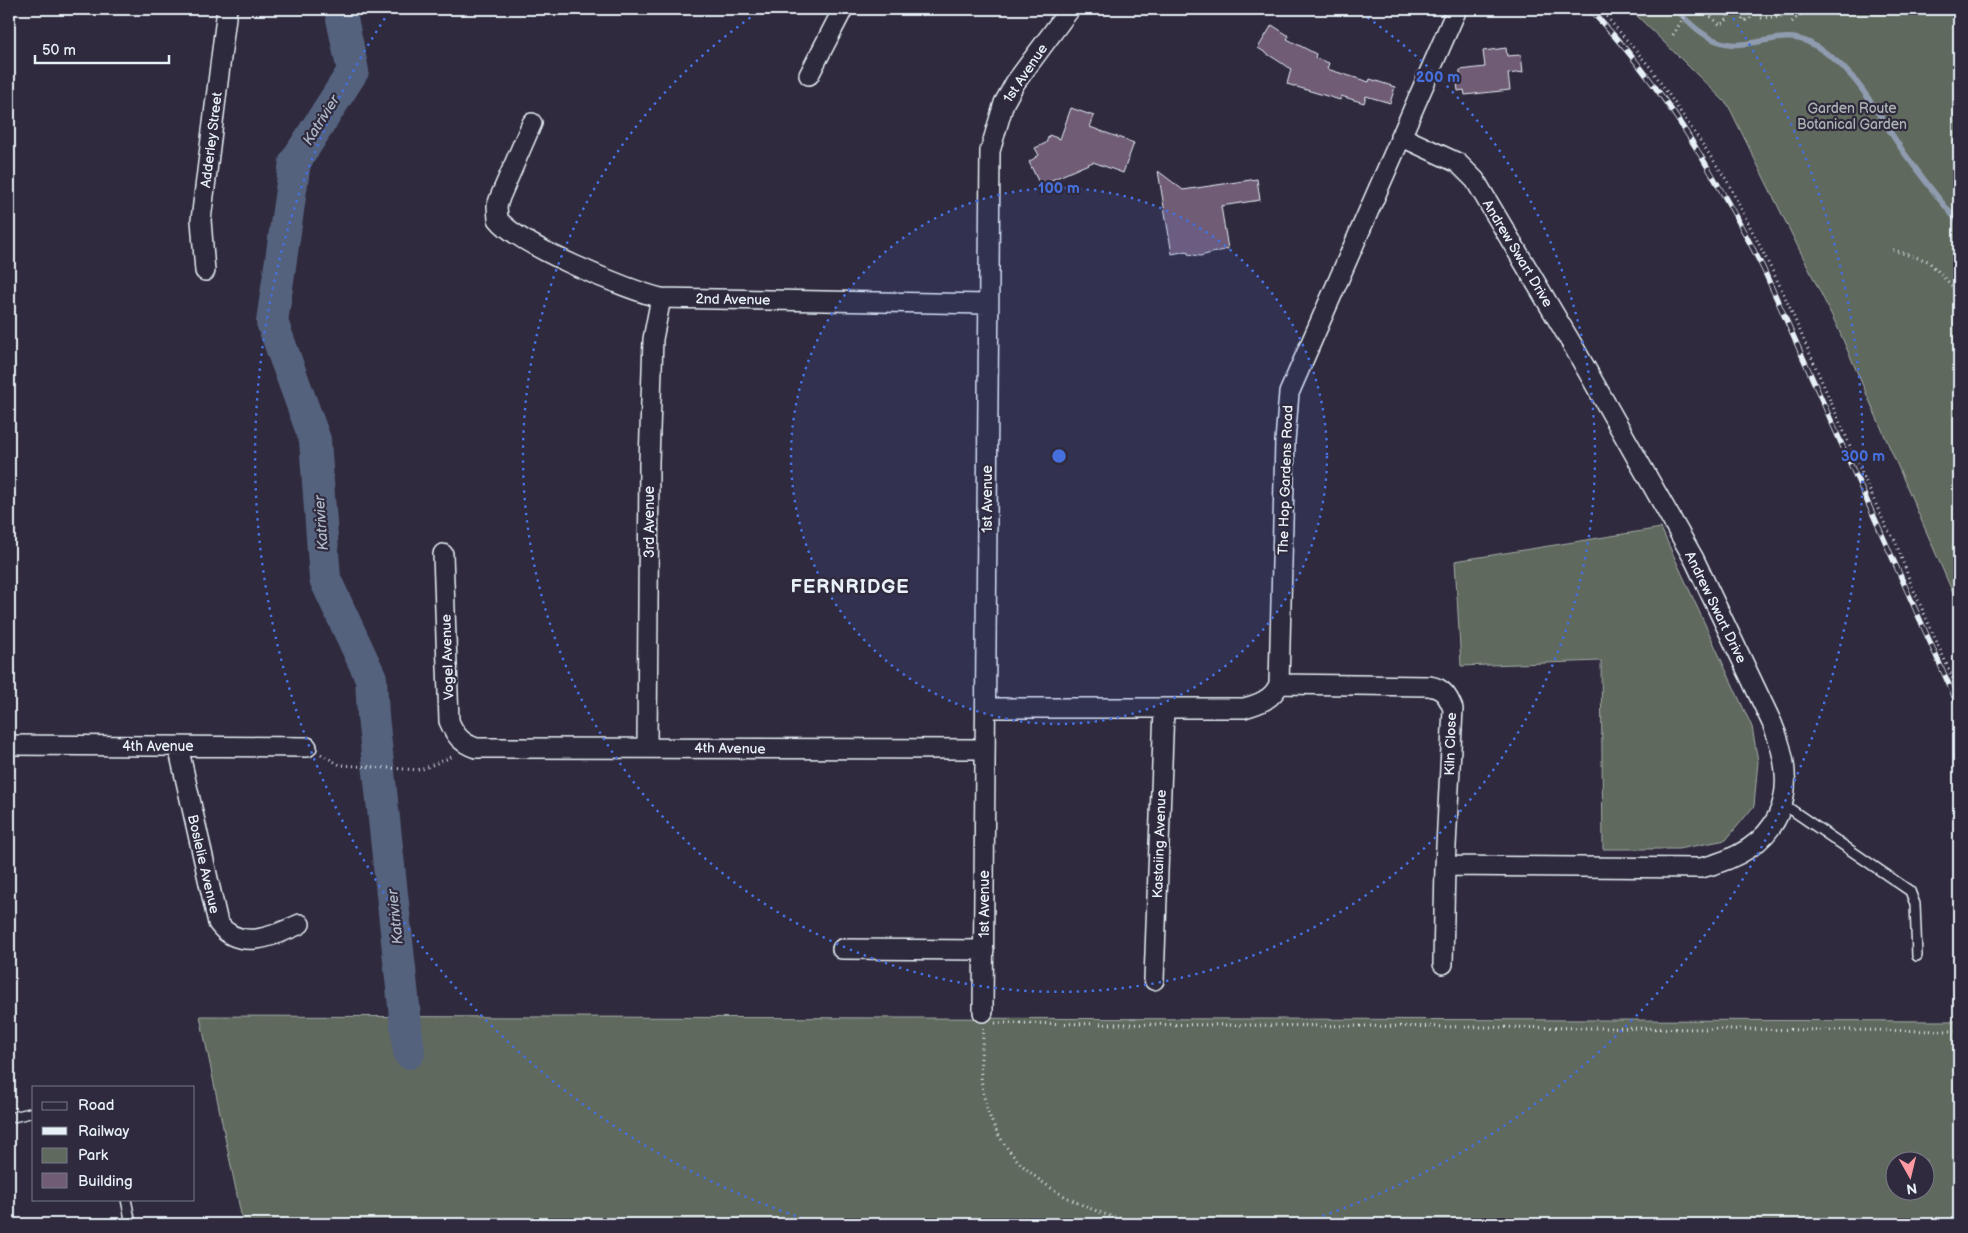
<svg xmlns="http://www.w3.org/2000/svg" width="1968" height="1233" viewBox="0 0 1968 1233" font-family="'Balsamiq Sans',sans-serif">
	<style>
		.green { fill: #60695d; stroke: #a4adaa; fill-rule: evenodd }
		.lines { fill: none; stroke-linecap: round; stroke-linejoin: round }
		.stream { stroke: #8f9baf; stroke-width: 5.5 }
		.river { stroke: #54627e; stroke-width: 32 }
		.building { fill: #705c75; stroke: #e8f1f8 }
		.service-casing { stroke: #e8f1f8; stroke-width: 12 }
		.minor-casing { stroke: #e8f1f8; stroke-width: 22 }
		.path { stroke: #e8f1f8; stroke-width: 3; stroke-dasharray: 1 4; stroke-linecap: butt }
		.service { stroke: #2f2a3d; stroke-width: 9 }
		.minor { stroke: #2f2a3d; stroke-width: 19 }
		.rail-casing { stroke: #e8f1f8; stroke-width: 5.5 }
		.rail { stroke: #2f2a3d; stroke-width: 4; stroke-dasharray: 11; stroke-linecap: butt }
		.ring { fill: none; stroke: #466fde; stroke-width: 2.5; stroke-dasharray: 2.5 5 }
		.labels { text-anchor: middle; stroke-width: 4.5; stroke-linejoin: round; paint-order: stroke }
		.street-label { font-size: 14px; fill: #e8f1f8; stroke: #2f2a3d }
		.park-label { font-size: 14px; fill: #abb4b2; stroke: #2f2a3d }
		.water-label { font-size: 15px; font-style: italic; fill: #adb8c7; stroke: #2f2a3d }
		.district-label { font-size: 19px; font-weight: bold; letter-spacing: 1px; fill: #e8f1f8; stroke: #2f2a3d }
		.centre { fill: #466fde; stroke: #2f2a3d; stroke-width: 2.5 }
		.ring-label { font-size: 15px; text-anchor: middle; font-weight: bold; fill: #466fde; stroke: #2f2a3d; stroke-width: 4.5; stroke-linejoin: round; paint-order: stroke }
	</style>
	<rect width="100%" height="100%" fill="#2f2a3d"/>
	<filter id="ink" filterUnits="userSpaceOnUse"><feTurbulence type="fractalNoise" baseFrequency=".02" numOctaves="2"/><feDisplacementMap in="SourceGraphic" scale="10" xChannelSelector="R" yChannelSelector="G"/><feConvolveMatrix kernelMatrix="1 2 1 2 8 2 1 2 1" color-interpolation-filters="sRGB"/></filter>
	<g filter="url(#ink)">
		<path class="green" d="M1630 9H1959V607L1837 326 1728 105Z
			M1661 528 1752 727 1758 761 1754 806 1726 840 1678 849H1603L1601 661 1461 666 1455 561Z
			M200 1016 1959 1021V1224H243ZM1896 1160H1926V1190H1896Z"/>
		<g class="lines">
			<path class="stream" d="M1675 9C1689 22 1704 39 1724 43 1753 50 1782 28 1810 43 1856 66 1876 113 1905 154 1922 177 1940 201 1959 223"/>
			<path class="river" d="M340 9 353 71 295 162 272 322 315 440 325 579 371 678 373 716 409 1053"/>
		</g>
		<path class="building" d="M1272 25 1289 36 1287 39 1316 54 1315 58 1329 63 1327 69 1369 82 1370 79 1395 87 1390 103 1366 96 1364 103 1341 96 1340 100 1287 84 1291 69 1258 48Z
			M1506 48 1507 56 1521 55 1523 72 1508 74 1510 90 1465 95 1464 90 1458 91 1456 75H1460V70L1485 67 1483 51Z
			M1071 108 1094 116 1090 127 1134 143 1123 173 1093 162 1040 185 1029 162 1039 155 1035 148 1046 143 1049 135 1060 139Z
			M1158 171 1183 190 1257 179 1260 200 1221 206 1228 249 1200 256 1188 254 1187 251 1172 254Z"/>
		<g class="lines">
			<defs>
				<path id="service" d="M1783 804 1910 891 1915 904 1917 956
					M9 1118 34 1112
					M126 1199 131 1224"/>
				<path id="minor" d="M809 75 843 9
					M532 123 500 197 497 206 498 219C518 245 627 290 661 298L987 304
					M1400 136 1458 163 1475 180 1572 344 1694 559 1772 723C1803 796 1780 849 1701 868L1445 866
					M205 271 201 220 227 9
					M443 554 449 721C455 735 461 743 476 748L985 749
					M1279 684 1429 686C1443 688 1448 696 1453 709L1445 866 1443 964
					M986 708H1244C1259 704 1273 699 1279 684L1285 441 1289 393 1457 9
					M9 745 307 747
					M178 746 218 923C239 952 274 936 300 924
					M647 747 649 462 653 339 661 298
					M842 949 984 950
					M1154 980 1164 709
					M983 1012 990 151 1004 103 1015 83 1070 9"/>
			</defs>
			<use href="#service" class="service-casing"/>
			<use href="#minor" class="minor-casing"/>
			<path class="path" d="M1600 9 1650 67 1726 179 1782 290 1865 480 1887 529 1894 538 1911 584 1959 692
				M1705 9 1706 12 1720 25 1728 19V9
				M1740 9 1743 21 1750 19 1752 9
				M1761 9 1760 18 1782 16 1791 9
				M1792 22 1806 9
				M1673 35 1689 9
				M1893 250 1928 261 1959 293
				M321 754 340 765 420 770 454 756
				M995 1023 1959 1031
				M984 1028C982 1046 979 1066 982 1085 991 1155 1047 1194 1110 1216 1121 1219 1132 1221 1143 1224"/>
			<use href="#service" class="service"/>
			<use href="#minor" class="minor"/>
			<defs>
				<path id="rail" d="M1589 9C1663 83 1716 177 1763 268L1959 707"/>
			</defs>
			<use href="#rail" class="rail-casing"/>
			<use href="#rail" class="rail"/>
		</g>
	</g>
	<circle cx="1059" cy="456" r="268" fill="#466fde" fill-opacity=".12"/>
	<g class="ring">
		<circle cx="1059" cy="456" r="268"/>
		<path d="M1355 9A536 536 0 1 1 763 9"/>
		<path d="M817 1223A804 804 0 0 1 389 12M1729 12A804 804 0 0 1 1301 1223"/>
	</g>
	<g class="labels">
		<g class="street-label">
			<text transform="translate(1025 73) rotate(-56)" y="5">1st Avenue</text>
			<text transform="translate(211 140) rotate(-83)" y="5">Adderley Street</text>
			<text transform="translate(1518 253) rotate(59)" y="5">Andrew Swart Drive</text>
			<text transform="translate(733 299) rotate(1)" y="5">2nd Avenue</text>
			<text transform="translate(1285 480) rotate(-88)" y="5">The Hop Gardens Road</text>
			<text transform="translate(987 499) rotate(-90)" y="5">1st Avenue</text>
			<text transform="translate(649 522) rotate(-90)" y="5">3rd Avenue</text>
			<text transform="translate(1716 607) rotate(64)" y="5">Andrew Swart Drive</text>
			<text transform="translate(447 657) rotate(-92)" y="5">Vogel Avenue</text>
			<text transform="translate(1450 744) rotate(-88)" y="5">Kiln Close</text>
			<text x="158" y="751">4th Avenue</text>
			<text transform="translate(730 748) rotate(1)" y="5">4th Avenue</text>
			<text transform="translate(1159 844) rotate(-88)" y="5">Kastaiing Avenue</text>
			<text transform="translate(204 864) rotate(77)" y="5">Boslelie Avenue</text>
			<text transform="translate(984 904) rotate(-90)" y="5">1st Avenue</text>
		</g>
		<g class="park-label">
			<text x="1852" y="113">Garden Route<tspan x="1852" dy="16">Botanical Garden</tspan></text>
		</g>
		<g class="water-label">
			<text transform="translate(321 120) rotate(-58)" y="5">Katrivier</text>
			<text transform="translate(321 523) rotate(-94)" y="5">Katrivier</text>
			<text transform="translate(395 917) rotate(-96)" y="5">Katrivier</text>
		</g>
		<g class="district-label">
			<text x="850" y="593">FERNRIDGE</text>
		</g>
	</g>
	<circle cx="1059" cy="456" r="8" class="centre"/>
	<g class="ring-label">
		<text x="1438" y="82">200 m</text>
		<text x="1059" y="193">100 m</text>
		<text x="1863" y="461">300 m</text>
	</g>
	<rect width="1968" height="1233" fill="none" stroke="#2f2a3d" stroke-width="30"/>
	<rect x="15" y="15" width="1938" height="1203" fill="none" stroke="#e8f1f8" stroke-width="2" filter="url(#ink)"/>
	<rect x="32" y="1086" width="162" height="115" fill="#2f2a3d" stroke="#797a88"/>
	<rect x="42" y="1102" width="25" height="8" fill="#2f2a3d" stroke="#797a88"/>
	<text x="78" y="1110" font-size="15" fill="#e8f1f8">Road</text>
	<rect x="42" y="1127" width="25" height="8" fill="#e8f1f8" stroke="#797a88"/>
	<text x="78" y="1136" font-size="15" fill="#e8f1f8">Railway</text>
	<rect x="42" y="1148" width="25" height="15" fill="#60695d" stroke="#797a88"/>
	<text x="78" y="1160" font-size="15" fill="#e8f1f8">Park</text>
	<rect x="42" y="1173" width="25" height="15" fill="#705c75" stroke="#797a88"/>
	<text x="78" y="1186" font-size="15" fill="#e8f1f8">Building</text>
	<g transform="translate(1910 1176) rotate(172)"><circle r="24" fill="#2f2a3d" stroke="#797a88"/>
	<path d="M0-4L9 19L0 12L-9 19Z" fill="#ff9aa2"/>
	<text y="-8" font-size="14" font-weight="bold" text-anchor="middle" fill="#e8f1f8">N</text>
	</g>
	<path d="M35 55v8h134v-8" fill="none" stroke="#e8f1f8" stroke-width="2.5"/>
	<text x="42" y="55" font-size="15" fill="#e8f1f8" stroke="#2f2a3d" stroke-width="4" paint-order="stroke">50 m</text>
</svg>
